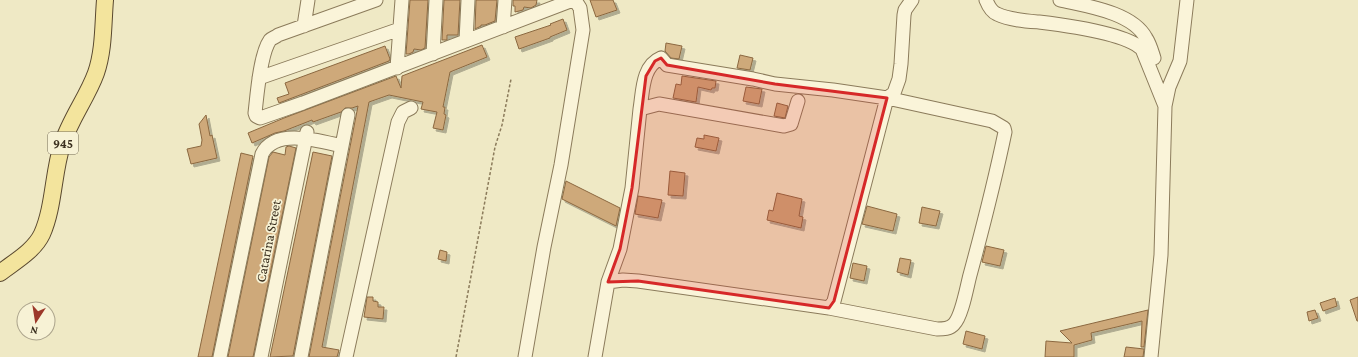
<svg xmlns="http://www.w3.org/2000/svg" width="1358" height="357" viewBox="0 0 1358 357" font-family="'Crimson Pro',serif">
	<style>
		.building { fill: #cea97a; stroke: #8b6840; filter: url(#shadow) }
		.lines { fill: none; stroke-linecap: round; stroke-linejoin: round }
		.minor-casing { stroke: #8b7b5b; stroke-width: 15 }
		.major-casing { stroke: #59482f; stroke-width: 18 }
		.path { stroke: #8b7b5b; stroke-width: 1.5; stroke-dasharray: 3 2; stroke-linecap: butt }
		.minor { stroke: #faf4d9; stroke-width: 13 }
		.major { stroke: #f3e49d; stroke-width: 16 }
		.marked { fill: #d62828; fill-opacity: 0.2; stroke: #d62828; stroke-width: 3; stroke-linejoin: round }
		.labels { text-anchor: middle; stroke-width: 3.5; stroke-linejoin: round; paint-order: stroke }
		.shield { fill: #f7f2d5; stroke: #736a56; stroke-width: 1 }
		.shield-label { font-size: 13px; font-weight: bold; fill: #3b301f }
		.street-label { font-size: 14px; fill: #3b301f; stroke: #f7f2d5 }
	</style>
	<defs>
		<filter id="shadow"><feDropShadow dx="3" dy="3" stdDeviation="0" flood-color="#0004"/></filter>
	</defs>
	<rect width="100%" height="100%" fill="#efe9c5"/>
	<path class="building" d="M410 0H428L425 48 421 50 414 49 413 52 409 54H406Z
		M444 0H460L458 35H447V40H442Z
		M476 0H497L495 21 485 25H481V26L475 29Z
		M513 0H537L536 5 531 8 524 7 523 10 515 12V6H513Z
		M590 0H613L617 10 596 17Z
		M563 19 567 30 550 37V38L519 49 515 37 551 25 550 24Z
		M666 43 682 46 679 59 671 58 665 51Z
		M482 45 487 57 450 72 443 107H445L444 114 446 115 443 130 433 128 437 112 421 109 423 102 389 95 369 102 322 347 339 350 337 357H309L358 106 352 108H345L341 112 313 122 312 120 284 131 275 133 252 143 248 133 284 118 396 76 401 88 402 76Z
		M385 46 390 59 389 61 279 103 277 98 289 94 285 83Z
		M740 55 753 58 750 70 737 68Z
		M682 76 716 81 715 88H712L711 90 698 87 696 102 673 98 676 84 681 85Z
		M746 87 762 89 759 104 743 101Z
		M777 103 788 106 785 118 774 116Z
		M206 115 210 136 212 135 217 158 191 164 187 149 201 146 202 140 199 124Z
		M704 135 719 138 716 151 695 147 697 138 704 139Z
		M289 146 296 148 253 357H228L269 157 273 152 285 155 286 147Z
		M313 152 332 156 293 356 270 357Z
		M241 153 253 156 212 357H198Z
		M670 171 685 173 683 196 668 195Z
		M566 181 620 208 616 226 562 199Z
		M777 193 802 199 799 216 803 217 801 228 767 220 769 210 773 211Z
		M638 196 662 200 658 218 635 214Z
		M867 206 897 214 893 231 862 224Z
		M922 207 940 211 936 226 919 223Z
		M986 246 1004 250 1000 266 982 262Z
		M440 250 447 252 446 261 438 259Z
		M900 258 911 260 908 275 897 272Z
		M853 263 867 266 864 281 850 278Z
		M367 297H373V301L378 302V307H384L383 319 364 317Z
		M1358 297V321H1357L1350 300Z
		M1335 298 1337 306 1323 311 1320 303Z
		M1148 310 1144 347H1141L1142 321 1091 333 1092 340 1074 345V357H1045L1046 341 1072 343 1060 331Z
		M1315 310 1318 318 1309 321 1307 312Z
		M966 331 985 336 982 349 963 344Z
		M1126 347 1144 349 1143 357H1124Z"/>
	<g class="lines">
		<defs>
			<path id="minor" d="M376 0 278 35C276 37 272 38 270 40 260 54 257 96 255 113L256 116 260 118 263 117 303 103 573 0
				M986 0C988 5 992 12 997 14 1010 20 1026 21 1039 22 1064 25 1125 33 1142 49L1165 106
				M1060 0C1086 6 1132 12 1146 38 1150 44 1152 52 1154 58
				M304 26 308 0
				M503 27 505 0
				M466 41 468 0
				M433 54 436 0
				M397 68 402 0
				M259 78 400 29
				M640 109C643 91 642 66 661 58L667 65 753 79 775 84 833 90 887 98 992 121 1004 128 1005 132C995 180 983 227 970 275 967 286 962 316 954 324 950 329 943 329 937 329L829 308
				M608 282 620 249 632 188 640 109 659 104 784 126 791 124 798 101
				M220 357 262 154C275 127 320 141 342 146
				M261 357 307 132
				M301 357 348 115
				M346 357 398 122 403 112 411 108
				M525 357 544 247 561 165 583 30 580 8 575 0
				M595 357 608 282 623 280 638 281 829 308 834 301 887 98 894 93 899 79 901 64 904 15 905 10 912 0
				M1151 357 1161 255 1165 106 1169 87 1180 61 1187 0"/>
			<path id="major" d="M0 273C14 262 34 251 42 234 54 207 53 173 62 145 70 119 87 98 96 73 104 50 103 24 105 0"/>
		</defs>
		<use href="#minor" class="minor-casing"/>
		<use href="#major" class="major-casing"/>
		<path class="path" d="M456 357 495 147 502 125 511 79"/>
		<use href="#minor" class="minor"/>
		<use href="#major" class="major"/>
	</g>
	<path class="marked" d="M661 58 667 65 775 84 887 98 834 301 829 308 638 281 608 282 620 249 632 188 646 76 655 61Z"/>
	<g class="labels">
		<rect class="shield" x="48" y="132" width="30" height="22" rx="3"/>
		<g class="shield-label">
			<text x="63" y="148">945</text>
		</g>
		<g class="street-label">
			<text transform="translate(268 241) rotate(-79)" y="5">Catarina Street</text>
		</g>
	</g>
	<g transform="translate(36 321) rotate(192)"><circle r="19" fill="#f7f2d5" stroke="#aca48c"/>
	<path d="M0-3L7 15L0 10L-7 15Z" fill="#9c3829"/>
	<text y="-6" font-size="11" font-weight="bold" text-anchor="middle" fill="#3b301f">N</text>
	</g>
</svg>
